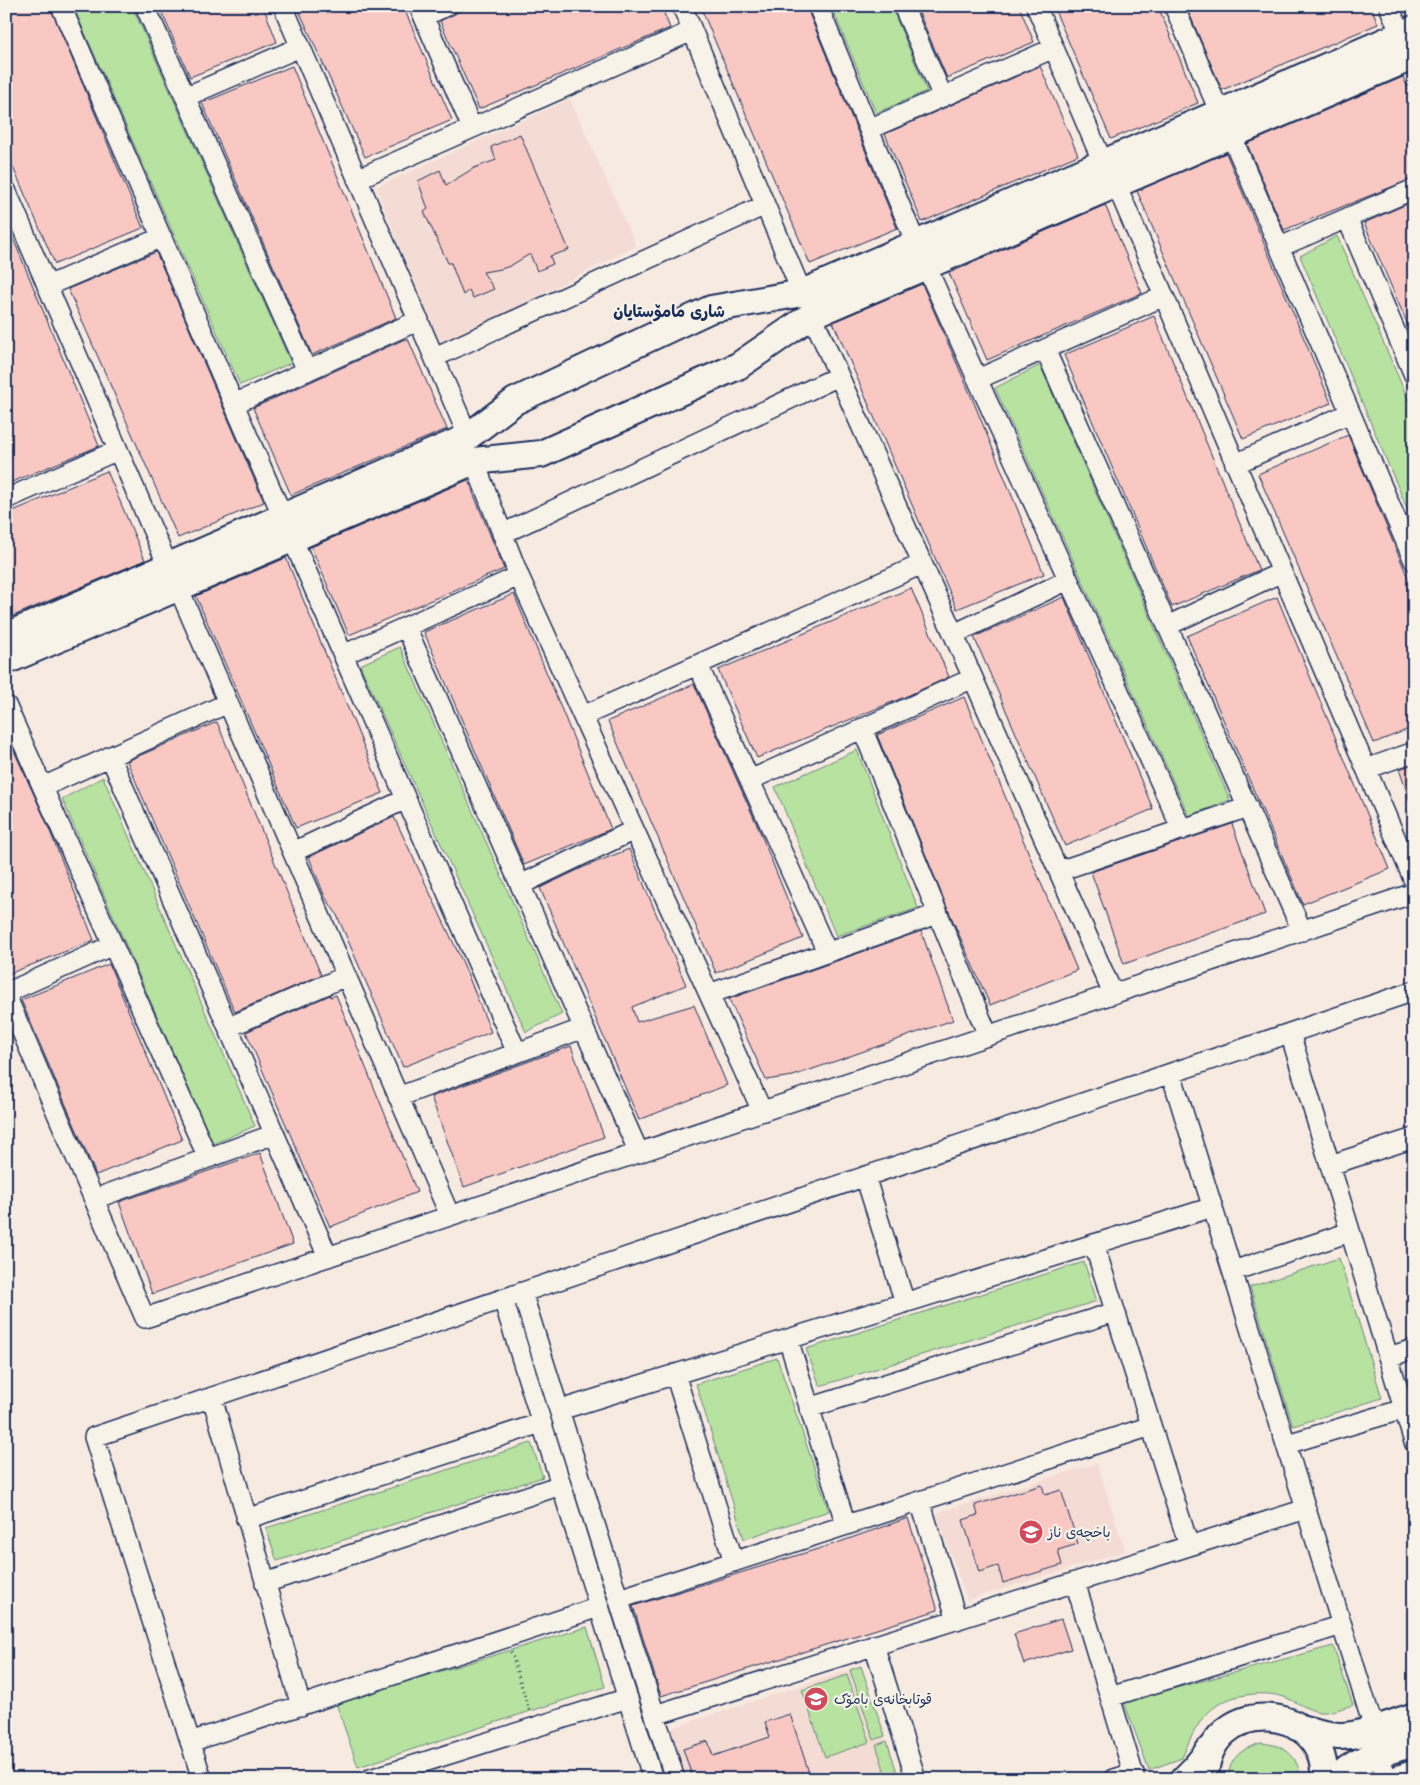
<svg xmlns="http://www.w3.org/2000/svg" width="1420" height="1785" viewBox="0 0 1420 1785" font-family="'Playpen Sans','Playpen Sans Arabic',sans-serif">
	<style>
		.built { fill: #f4dcd5 }
		.green { fill: #b7e2a0; stroke: #69887f }
		.building { fill: #f9c8c2; stroke: #1b2f5e }
		.lines { fill: none; stroke-linecap: round; stroke-linejoin: round }
		.street-casing { stroke: #1b2f5e; stroke-width: 22 }
		.secondary-casing { stroke: #1b2f5e; stroke-width: 30 }
		.path { stroke: #1b2f5e; stroke-width: 3; stroke-dasharray: 1 4; stroke-linecap: butt }
		.street { stroke: #f7f3e8; stroke-width: 19 }
		.secondary { stroke: #f7f3e8; stroke-width: 26 }
		.labels { text-anchor: middle; stroke-width: 4.5; stroke-linejoin: round; paint-order: stroke }
		.poi-label { font-size: 14px; fill: #1b2f5e; stroke: #f7f3e8; text-anchor: start }
		.quarter-label { font-size: 16px; font-weight: bold; fill: #1b2f5e; stroke: #f7f3e8 }
	</style>
	<rect width="100%" height="100%" fill="#f7eae0"/>
	<filter id="ink" filterUnits="userSpaceOnUse"><feTurbulence type="fractalNoise" baseFrequency=".02" numOctaves="2"/><feDisplacementMap in="SourceGraphic" scale="10" xChannelSelector="R" yChannelSelector="G"/><feConvolveMatrix kernelMatrix="1 2 1 2 8 2 1 2 1" color-interpolation-filters="sRGB"/></filter>
	<g filter="url(#ink)">
		<path class="built" d="M570 99 636 246 440 347 376 187Z
			M1097 1463 1125 1551 967 1600 936 1513Z
			M861 1666 899 1779H685L668 1729Z"/>
		<path class="green" d="M73 6H132L291 363 240 385Z
			M831 6H891L927 91 876 113Z
			M1337 236 1414 413V525L1300 256Z
			M1040 365 1230 800 1189 816 995 388Z
			M400 647 562 1014 526 1032 360 665Z
			M857 750 918 908 836 936 775 787Z
			M103 777 255 1126 213 1144 62 799Z
			M1339 1258 1382 1398 1293 1426 1250 1287Z
			M1084 1262 1097 1301 820 1386 806 1349Z
			M777 1358 829 1511 744 1539 696 1384Z
			M531 1443 543 1477 277 1561 266 1528Z
			M587 1627 605 1687 358 1767 336 1703Z
			M1333 1646 1353 1705C1342 1708 1331 1713 1319 1712 1308 1710 1295 1701 1284 1697 1271 1693 1259 1693 1246 1695 1208 1700 1195 1726 1182 1758L1149 1770 1124 1702Z
			M861 1666 885 1736 874 1740 850 1670Z
			M847 1675 870 1742 825 1757 802 1690Z
			M887 1741 899 1779H887L876 1745Z
			M1261 1743C1285 1745 1297 1754 1301 1779H1228C1229 1758 1242 1748 1261 1743Z"/>
		<path class="building" d="M16 6H50L143 228 55 264 6 151V10Z
			M159 6H263L277 42 190 77Z
			M297 6H403L452 120 365 157Z
			M471 6H661L670 28 479 109 440 21Z
			M700 6H806L897 228 810 264Z
			M916 6H1019L1034 42 947 78Z
			M1053 6H1158L1198 103 1111 139Z
			M1186 6H1371L1378 24 1222 90Z
			M292 66 396 318 312 355 202 103Z
			M1040 66 1078 155 922 222 885 134Z
			M1403 77 1414 102V178L1284 230 1247 144Z
			M520 134 569 250 550 256 553 264 537 271 530 254 510 266 501 269 483 272 494 289 473 298 469 290 463 295 451 263H448L424 212 428 209 418 181 440 170 446 185 474 168 496 160 491 147Z
			M1226 153 1331 403 1243 439 1137 191Z
			M1414 201V339L1364 223Z
			M1105 205 1142 293 987 360 949 273Z
			M6 221 99 446 12 482 6 467Z
			M156 252 264 502 178 538 68 289Z
			M922 284 972 398 1044 574 957 609 833 322Z
			M1154 316 1259 570 1172 607 1064 355Z
			M405 339 406 340 408 339 447 429 291 495 253 408Z
			M1348 435 1414 592V727L1374 743 1258 474Z
			M107 471 145 560 6 619V514Z
			M468 480 504 569 349 635 311 547Z
			M286 558 383 793 296 828 196 596Z
			M911 588 949 677 907 696 757 758 718 670Z
			M514 594 611 829 524 865 424 632Z
			M1064 597 1153 809 1065 846 974 637Z
			M1277 597 1390 869 1303 904 1187 636Z
			M694 684 758 827 803 938 716 973 608 721Z
			M964 697 1077 970 990 1005 946 905 877 735Z
			M217 722 321 975 235 1012 127 761Z
			M6 733 45 819 94 940 6 975Z
			M1414 764V807H1412L1399 769Z
			M394 817 463 963 491 1032 403 1067 336 913 325 897 309 857Z
			M1232 824 1265 914 1124 964 1091 872Z
			M629 849 686 985 632 1007 637 1022 694 1005 727 1085 639 1120 540 888 584 867Z
			M921 931 953 1020 793 1076 766 1080 729 999Z
			M109 964 182 1140 96 1175 21 1000Z
			M330 995V997L336 995 417 1192 330 1227 246 1032Z
			M571 1046 604 1137 464 1187 431 1097Z
			M260 1153 293 1244 152 1294 119 1202Z
			M1042 1485 1045 1495 1061 1490 1078 1544 1058 1550 1062 1565 1003 1583 998 1566 979 1572 963 1520 978 1515 975 1505Z
			M908 1518 938 1610 661 1696 633 1606 834 1544Z
			M1061 1619 1071 1649 1024 1664 1014 1634Z
			M790 1714 811 1779H693L683 1749 708 1741 713 1756 770 1737 765 1722Z"/>
		<g class="lines">
			<defs>
				<path id="street" d="M61 6 283 517
					M145 6 307 371
					M283 6 468 436
					M419 6 472 128
					M682 6 802 293
					M818 6 916 244
					M903 6 943 97
					M1036 6 1103 163
					M1174 6 1220 113
					M1389 6 1401 35
					M424 16 447 6
					M185 97 300 47
					M869 129 1054 48
					M1231 135 1414 561
					M357 179 692 31
					M1116 184 1414 881
					M6 190 168 566
					M1347 218 1414 375
					M1280 247 1414 189
					M926 266 1182 830
					M47 286 162 237
					M812 315 1113 994
					M1045 349 1302 931
					M435 357 765 205
					M978 379 1164 296
					M234 404 419 320
					M474 461 519 576 762 1111
					M1235 464 1350 413
					M6 499 118 450
					M502 534 839 376
					M292 538 517 1053
					M178 587 450 1216
					M1167 626 1282 572
					M406 627 639 1153
					M954 634 1068 580
					M343 655 519 576
					M698 665 827 952
					M6 705 208 1158
					M583 716 922 564
					M862 728 988 1036
					M110 756 328 1257
					M1366 769 1414 752
					M750 780 973 678
					M43 787 228 703
					M293 852 406 799
					M1059 871 1248 807
					M520 885 634 830
					M6 993 113 945
					M709 994 937 914
					M6 995 145 1318 1414 893
					M229 1027 346 976
					M1290 1033 1414 1442
					M1171 1073 1374 1729
					M398 1097 584 1028
					M1330 1165 1414 1138
					M865 1176 905 1303
					M94 1199 275 1134
					M1094 1244 1189 1546
					M1233 1271 1350 1232
					M522 1292 675 1779
					M503 1299 653 1779
					M788 1339 846 1525
					M1388 1357 1414 1349
					M675 1374 734 1562
					M212 1397 301 1706
					M809 1408 1115 1312
					M560 1410 1213 1207
					M1287 1444 1404 1409
					M920 1501 957 1620
					M246 1519 541 1423
					M1075 1582 1135 1779
					M265 1583 561 1485
					M619 1599 1151 1426
					M874 1645 916 1779
					M1110 1697 1342 1625
					M655 1715 1306 1509
					M190 1742 599 1607
					M1379 1754 1387 1779 1414 1770
					M202 1779 94 1437 1414 991
					M370 1779 628 1698
					M1114 1779 1134 1773"/>
				<path id="secondary" d="M6 636 466 438 515 401 711 309 802 293 1414 29
					M6 661 474 461 541 454 738 366 812 315 1414 56
					M1297 1727C1311 1731 1324 1735 1339 1736 1359 1737 1393 1723 1414 1716
					M1184 1779 1194 1769 1210 1749
					M1205 1779C1206 1694 1328 1700 1324 1779
					M1336 1779C1357 1757 1386 1752 1414 1743"/>
			</defs>
			<use href="#street" class="street-casing"/>
			<use href="#secondary" class="secondary-casing"/>
			<path class="path" d="M6 1474 9 1482 6 1491
				M511 1652 530 1713"/>
			<use href="#street" class="street"/>
			<use href="#secondary" class="secondary"/>
		</g>
	</g>
	<defs>
		<symbol id="school-disc" viewBox="-11 -11 22 22"><circle r="9.5" fill="#d1495b" stroke="#f7f3e8"/><path d="M0-5L7-2L0 1L-7-2ZM-4 1L0 2.5L4 1V4Q0 6-4 4Z" fill="#fff"/></symbol>
	</defs>
	<g fill-rule="evenodd">
		<use href="#school-disc" x="1017" y="1518" width="28" height="28"/>
		<use href="#school-disc" x="802" y="1685" width="28" height="28"/>
	</g>
	<g class="labels">
		<g class="poi-label">
			<text x="1048" y="1537">باخچەی ناز</text>
			<text x="834" y="1704">قوتابخانەی بامۆک</text>
		</g>
		<g class="quarter-label">
			<text x="669" y="317">شاری مامۆستایان</text>
		</g>
	</g>
	<rect width="1420" height="1785" fill="none" stroke="#f7f3e8" stroke-width="25"/>
	<rect x="12" y="12" width="1395" height="1760" fill="none" stroke="#1b2f5e" stroke-width="2" filter="url(#ink)"/>
</svg>
